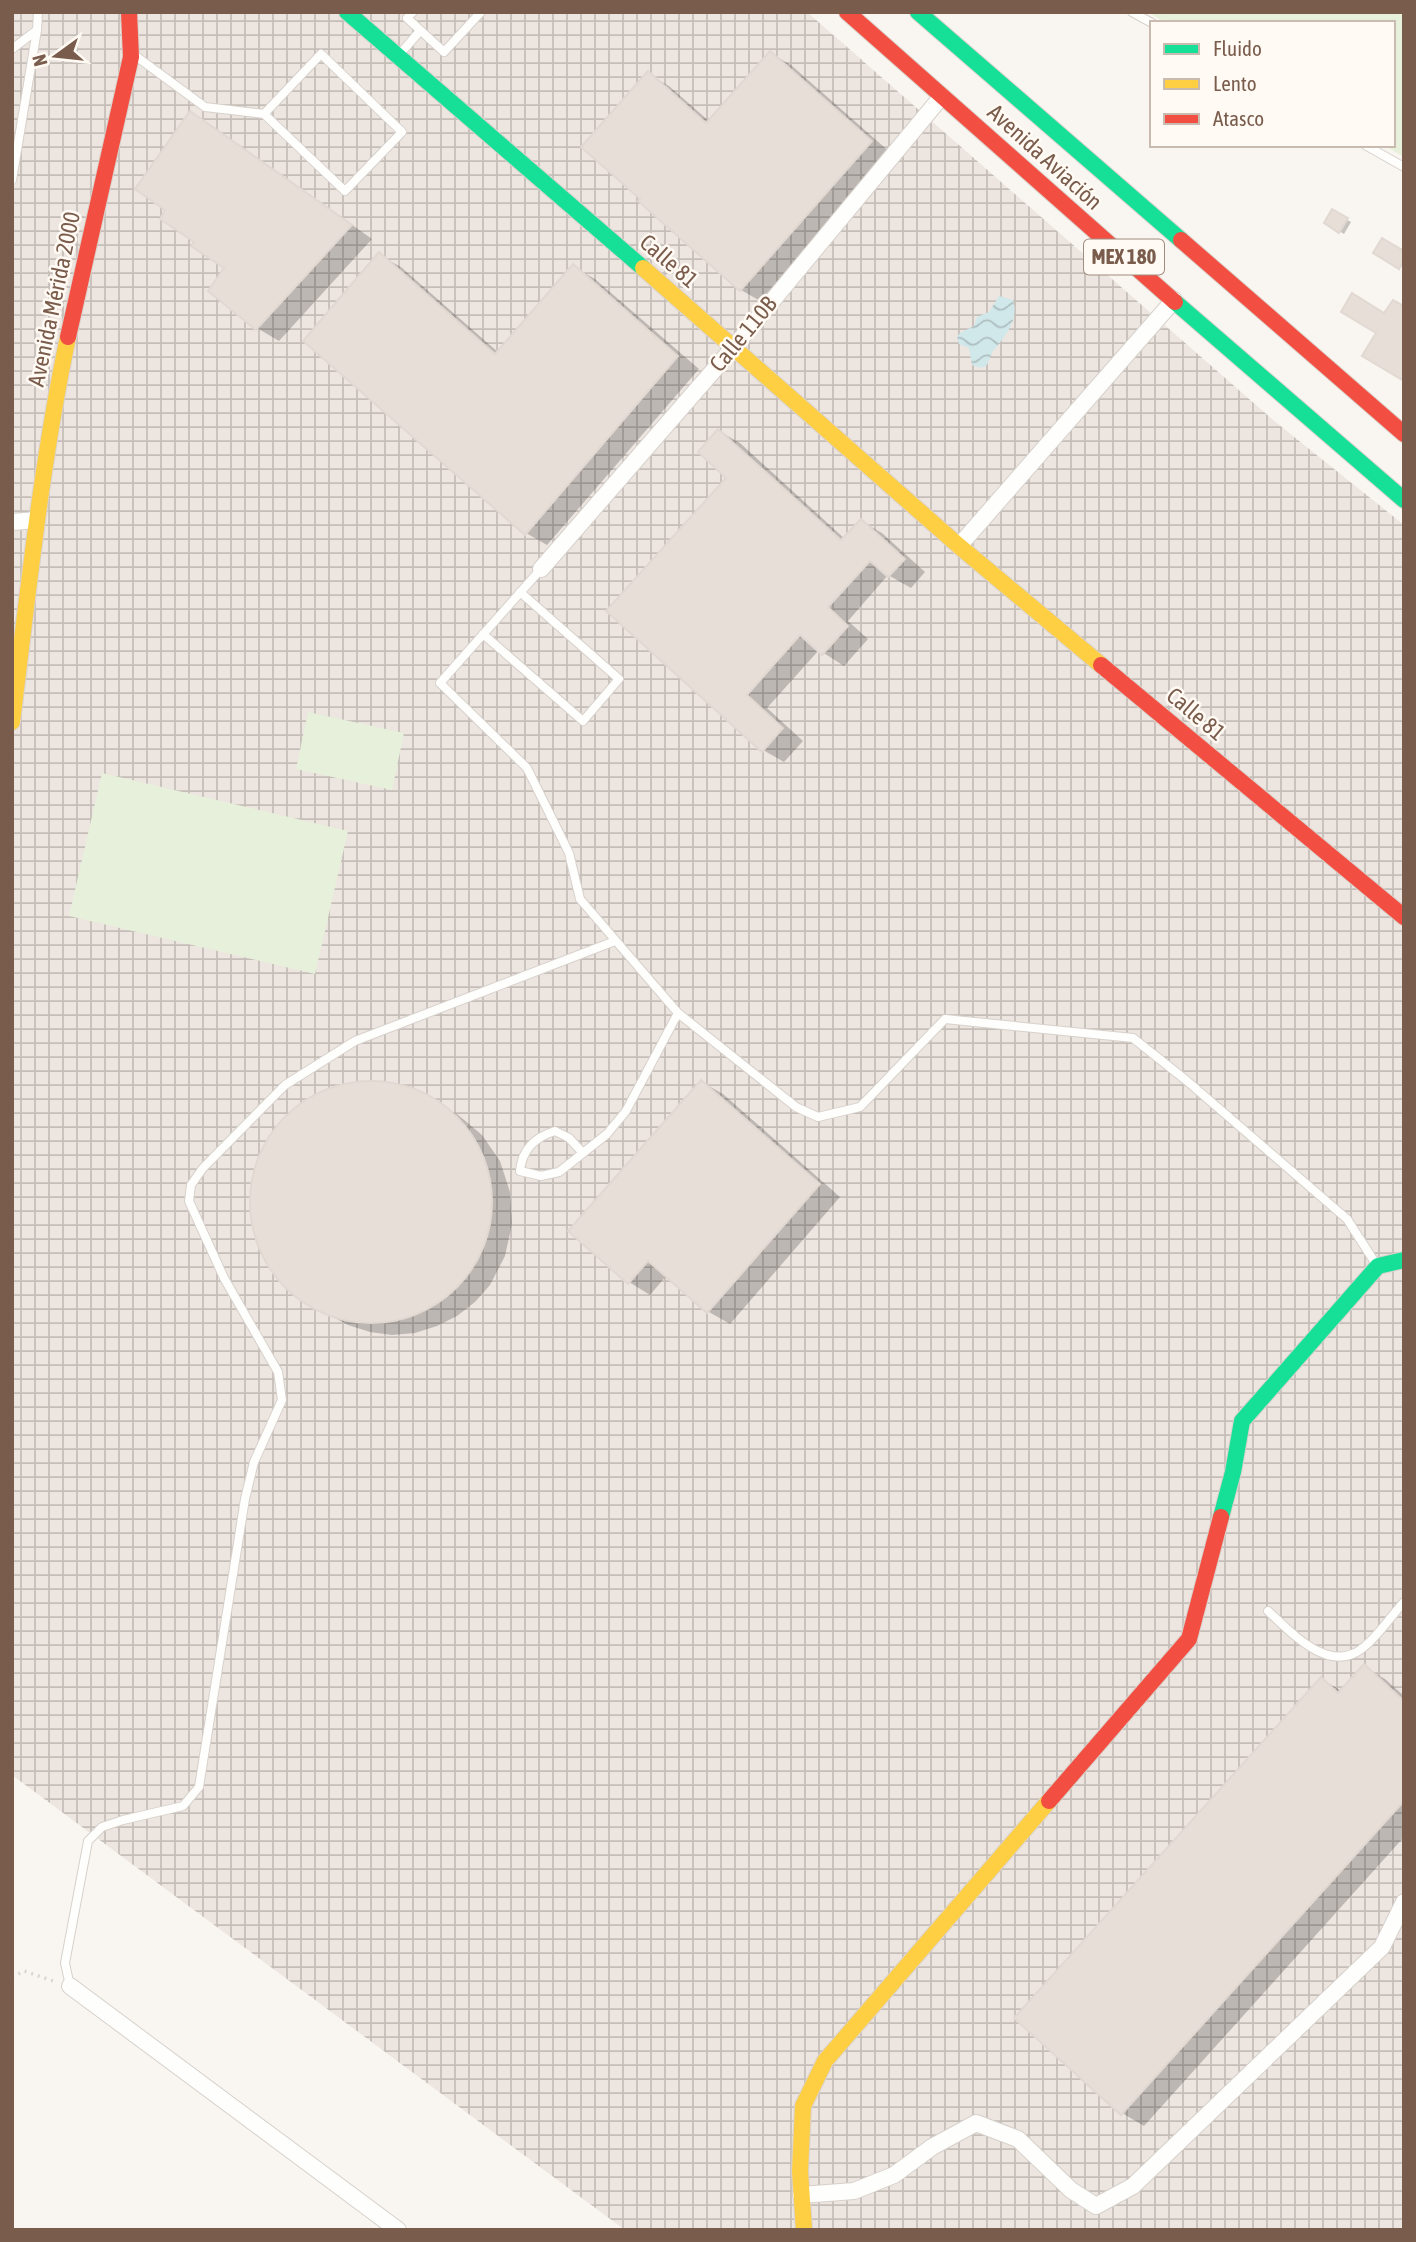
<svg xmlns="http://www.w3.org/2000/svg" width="1416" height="2242" viewBox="0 0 1416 2242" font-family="'Asap Condensed',sans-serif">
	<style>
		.industrial { fill: url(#industrial-grid) }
		.green { fill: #e7f0db }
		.water { fill: url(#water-waves) }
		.shadow { fill: #0003 }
		.building { fill: #e6ded7; stroke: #e2d8d2; stroke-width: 2 }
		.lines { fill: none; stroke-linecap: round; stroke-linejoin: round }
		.lane-casing { stroke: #d7d1cb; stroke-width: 10 }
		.street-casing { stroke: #d7d1cb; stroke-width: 18 }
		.fast-casing { stroke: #d9d2cb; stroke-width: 18 }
		.slow-casing { stroke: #d9d2cb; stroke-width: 18 }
		.jam-casing { stroke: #d9d2cb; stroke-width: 18 }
		.path { stroke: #dcd5d0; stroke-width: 3.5; stroke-dasharray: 2 5; stroke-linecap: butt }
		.lane { stroke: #fefefd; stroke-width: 8 }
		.street { stroke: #fefefd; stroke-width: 16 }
		.fast { stroke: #16e098; stroke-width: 16 }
		.slow { stroke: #ffcf43; stroke-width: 16 }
		.jam { stroke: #f24e42; stroke-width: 16 }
		.labels { text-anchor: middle; stroke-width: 5; stroke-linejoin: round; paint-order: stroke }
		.shield { fill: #fffaf3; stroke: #a28b7f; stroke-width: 2 }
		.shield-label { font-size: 21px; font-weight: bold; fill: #7a5c4d }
		.street-label { font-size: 23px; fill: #7a5c4d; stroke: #fffaf3 }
	</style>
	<defs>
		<pattern id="industrial-grid" width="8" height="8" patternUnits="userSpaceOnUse" patternTransform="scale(1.75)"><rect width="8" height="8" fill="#ede5e0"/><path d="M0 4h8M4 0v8" fill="none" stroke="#c5bdb8"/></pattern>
		<pattern id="water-waves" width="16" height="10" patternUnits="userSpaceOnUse" patternTransform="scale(1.75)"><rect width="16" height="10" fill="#d0e8ea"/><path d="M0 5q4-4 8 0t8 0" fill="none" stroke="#aebfc0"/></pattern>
	</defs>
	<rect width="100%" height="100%" fill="#f9f5f0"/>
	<path class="industrial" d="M12 12H807L1273 420 1404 525V2230H625L12 1775Z"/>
	<path class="green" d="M1148 12H1404V157L1383 145H1393V23H1166Z
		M308 712 404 733 392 790 296 769Z
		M102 773 348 831 315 974 69 916Z"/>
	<path class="water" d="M999 296 1013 300C1019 321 1006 335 994 350 987 359 991 373 972 365L969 348 959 344 957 337 960 333 974 326 977 317 989 312Z"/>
	<path class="shadow" d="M770 53 791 65 892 154 762 302 741 290 640 201 648 74 669 86 710 122Z
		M190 113 211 125 372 239 279 341 257 328 227 267 196 241 167 209Z
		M1333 212 1351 222 1344 234 1326 223Z
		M379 255 401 267 499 353 574 267 595 279 699 369 547 545 526 533Z
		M719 431 740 443 845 539 861 521 882 533 925 572 911 588 888 575 848 621 868 639 844 666 819 650 767 708 803 741 784 762 763 750 609 611 728 478Z
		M373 1082 405 1087 457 1114 482 1135 500 1161 510 1192 512 1224 505 1256 490 1285 475 1302 457 1316 437 1326 415 1333 392 1335 370 1332 348 1325 305 1302 287 1287 273 1270 262 1250 254 1228 252 1205 255 1173 267 1143 286 1117 312 1097 341 1086Z
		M702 1082 723 1094 840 1197 730 1324 709 1312 667 1275 650 1295 629 1282Z
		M1364 1667 1385 1679 1404 1696V1837L1144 2126 1122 2113 1321 1679 1342 1691Z"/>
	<path class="building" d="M770 51 872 141 740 291 638 201 640 199 581 147 648 71 706 123Z
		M190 111 352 225 256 330 208 291 224 268 191 246 194 242 160 219 165 210 135 189Z
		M1332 209 1348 218 1339 233 1324 223Z
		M1382 238 1404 251V260L1399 269 1373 253Z
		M379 252 495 354 573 264 678 356 525 535 303 341Z
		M1352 293 1384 313 1393 300 1404 306V381L1362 356 1376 333 1341 312Z
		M718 429 841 540 861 519 905 559 888 577 870 561 828 607 848 626 822 655 800 635 747 695 783 728 762 752 606 611 726 478 698 452Z
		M701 1080 820 1184 707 1313 648 1261 628 1284 568 1231Z
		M250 1202a121 121 0 1 1 242 0a121 121 0 1 1-242 0Z
		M1364 1664 1404 1701V1801L1121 2115 1014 2018 1321 1677 1338 1693Z"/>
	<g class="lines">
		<defs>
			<path id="lane" d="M413 12 407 18 444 52 481 12
				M1132 12 1152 23
				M12 49 37 30
				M133 54 205 107 264 114
				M321 54 402 132 345 191 264 114Z
				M399 55 420 31
				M1365 145 1404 167
				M12 180 37 30 38 12
				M541 569 440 683 527 768 569 853 580 899 678 1013 796 1107 818 1117 860 1107 945 1019 1133 1038 1187 1081 1347 1219 1376 1264
				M483 634 583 721 619 679 520 592
				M583 1153 569 1138 555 1131C535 1137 522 1150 520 1171L541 1176 559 1172 607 1134 626 1111 678 1013
				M1268 1611C1292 1633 1330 1676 1364 1647 1379 1635 1391 1616 1404 1602
				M70 1986 65 1963 88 1841 102 1827 123 1820 183 1806 199 1787 245 1499 254 1462 282 1400 278 1372 224 1278 189 1201 191 1185 203 1168 285 1085 355 1041 615 941"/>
			<path id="street" d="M12 522 37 520
				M959 546 1174 300
				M541 569 734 347 942 96
				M70 1986 398 2230
				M801 2195 854 2191 894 2175 932 2147 976 2123 1018 2139 1071 2190 1096 2206 1133 2186 1382 1947 1404 1902"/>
			<path id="fast" d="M347 12 643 268
				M918 12 1181 240
				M1175 302 1404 500
				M1221 1517 1233 1472 1242 1421 1378 1266 1404 1260"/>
			<path id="slow" d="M643 268 959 546 1101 665
				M12 722C28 594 41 464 68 337
				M804 2230 800 2171 803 2106 825 2061 1049 1801"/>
			<path id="jam" d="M847 12 1175 302
				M1181 240 1404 434
				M68 337 131 57 129 12
				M1101 665 1404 917
				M1049 1801 1189 1639 1221 1517"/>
		</defs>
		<use href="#lane" class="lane-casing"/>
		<use href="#street" class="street-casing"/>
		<use href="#fast" class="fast-casing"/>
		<use href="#slow" class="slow-casing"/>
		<use href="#jam" class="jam-casing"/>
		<path class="path" d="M12 1977 24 1971 56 1982"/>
		<use href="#lane" class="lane"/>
		<use href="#street" class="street"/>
		<use href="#fast" class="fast"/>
		<use href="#slow" class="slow"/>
		<use href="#jam" class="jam"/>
	</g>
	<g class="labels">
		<rect class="shield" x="1084" y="239.5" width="80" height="35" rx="5"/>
		<g class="shield-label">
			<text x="1124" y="264">MEX 180</text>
		</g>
		<g class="street-label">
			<text transform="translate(1045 157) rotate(42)" y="8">Avenida Aviación</text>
			<text transform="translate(669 261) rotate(41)" y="8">Calle 81</text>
			<text transform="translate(54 299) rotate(-78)" y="8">Avenida Mérida 2000</text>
			<text transform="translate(743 334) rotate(-50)" y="8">Calle 110B</text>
			<text transform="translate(1196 714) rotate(40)" y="8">Calle 81</text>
		</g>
	</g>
	<rect width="1416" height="2242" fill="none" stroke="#7a5c4d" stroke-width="28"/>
	<rect x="1150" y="21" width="245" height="126" fill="#fffaf3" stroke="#cabbb1" stroke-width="2"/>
	<rect x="1164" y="44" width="35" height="10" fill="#16e098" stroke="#cabbb1" stroke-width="2"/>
	<text x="1213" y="56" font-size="21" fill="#7a5c4d">Fluido</text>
	<rect x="1164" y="79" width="35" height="10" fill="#ffcf43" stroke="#cabbb1" stroke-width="2"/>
	<text x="1213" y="91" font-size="21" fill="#7a5c4d">Lento</text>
	<rect x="1164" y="114" width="35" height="10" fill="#f24e42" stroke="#cabbb1" stroke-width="2"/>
	<text x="1213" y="126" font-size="21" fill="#7a5c4d">Atasco</text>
	<g transform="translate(56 56) rotate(255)" stroke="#fffaf3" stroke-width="5" paint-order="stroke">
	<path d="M0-5L12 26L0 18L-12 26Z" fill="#7a5c4d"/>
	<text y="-10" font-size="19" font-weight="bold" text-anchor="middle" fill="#7a5c4d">N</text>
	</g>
</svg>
